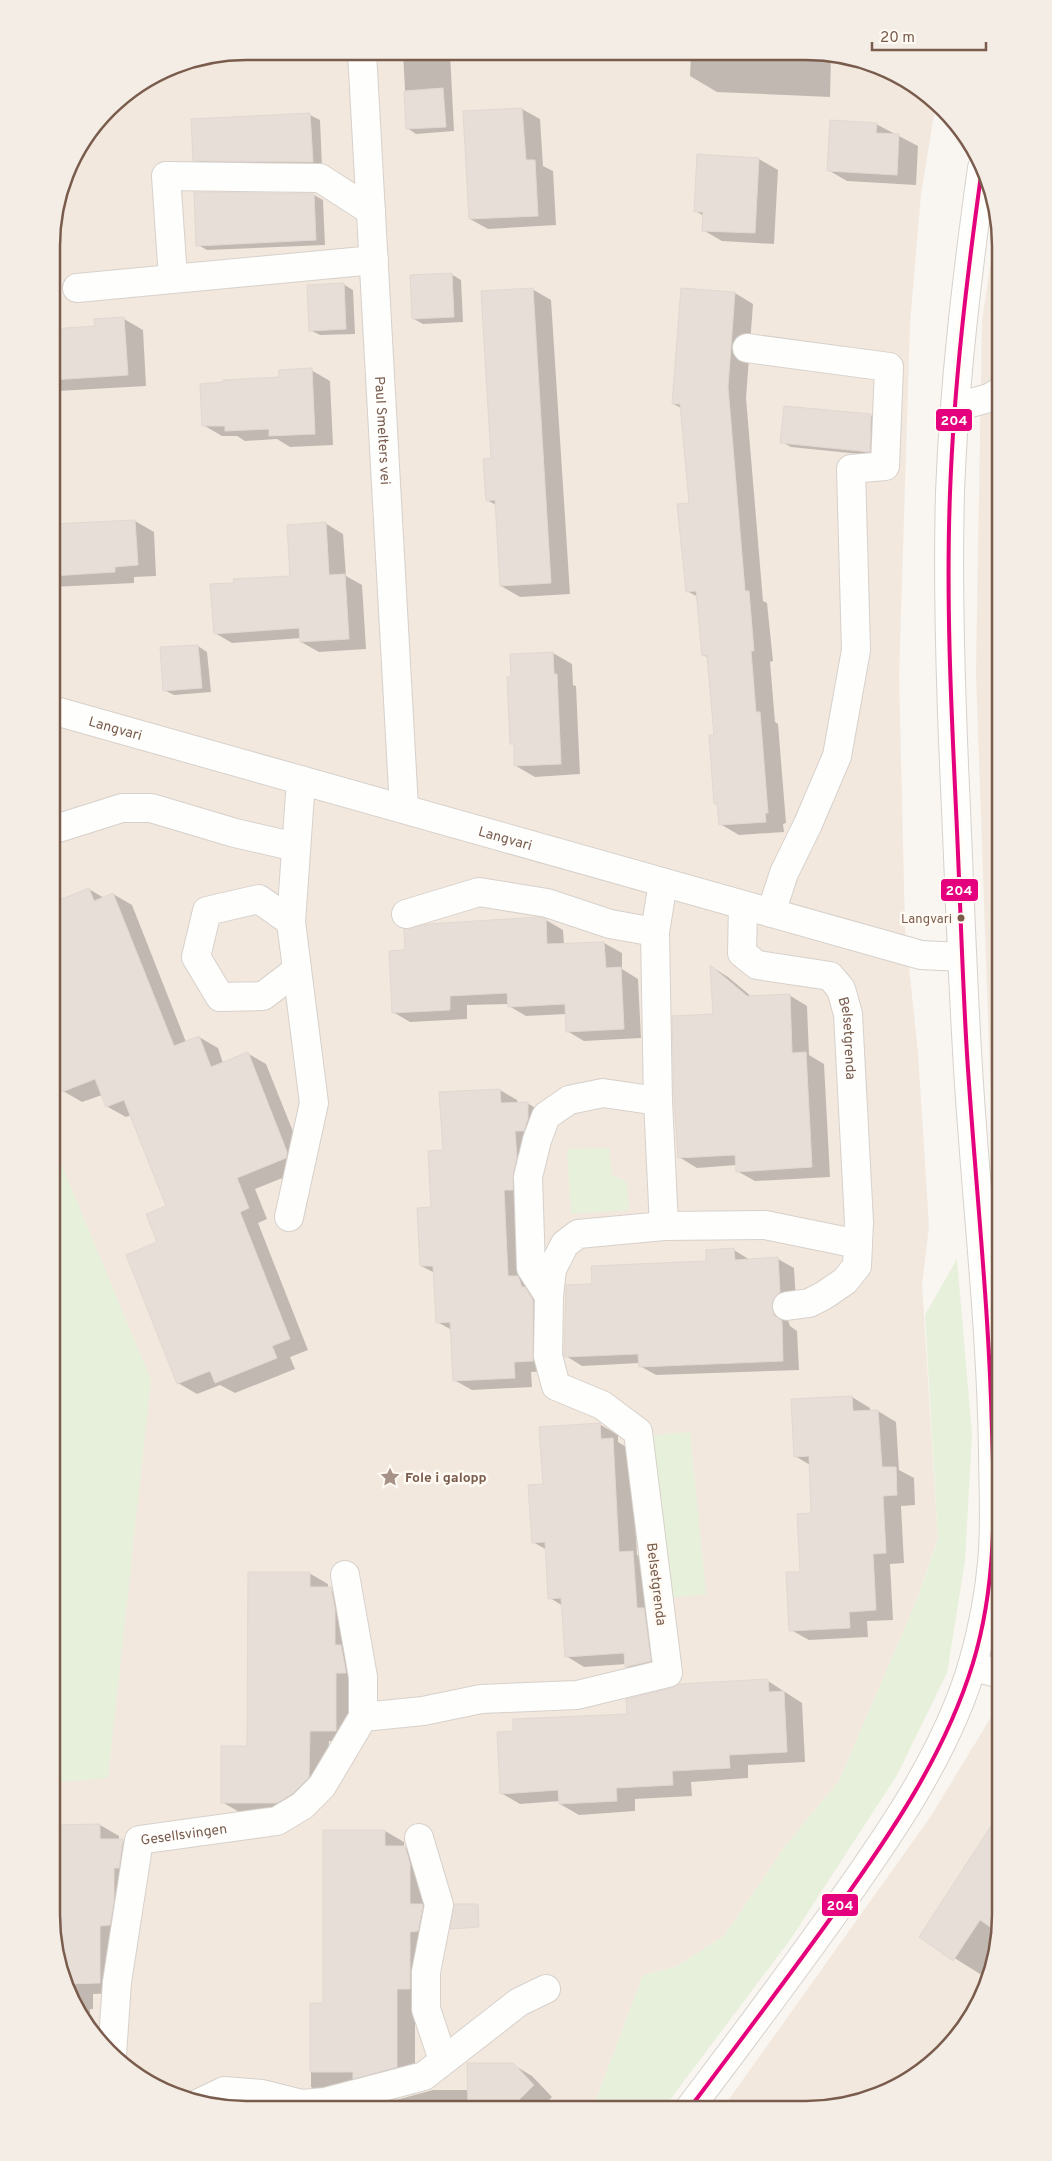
<svg xmlns="http://www.w3.org/2000/svg" width="1052" height="2161" viewBox="0 0 1052 2161" font-family="Overpass,sans-serif">
	<style>
		.residential { fill: #f2e8de }
		.green { fill: #e7f0db }
		.shadow { fill: #0003 }
		.building { fill: #e6ded7; stroke: #e2d8d2 }
		.lines { fill: none; stroke-linecap: round; stroke-linejoin: round }
		.minor-casing { stroke: #d7d1cb; stroke-width: 30 }
		.minor { stroke: #fefefd; stroke-width: 28 }
		.bus-1-casing { stroke: #fffaf3; stroke-width: 8 }
		.bus-1 { stroke: #e5007d; stroke-width: 4 }
		.bus-dot { fill: #7a5c4d; stroke: #fffaf3; stroke-width: 2 }
		.labels { text-anchor: middle; stroke-width: 5; stroke-linejoin: round; paint-order: stroke }
		.bus-label { font-size: 13px; fill: #7a5c4d; stroke: #fffaf3; text-anchor: end }
		.street-label { font-size: 14px; fill: #7a5c4d; stroke: #fffaf3 }
		.poi-label { font-size: 14px; font-weight: bold; fill: #7a5c4d; stroke: #fffaf3; text-anchor: start }
		.rim { fill: none; stroke: #7a5c4d; stroke-width: 2.5 }
		.line-badge { stroke: #fffaf3; stroke-width: 2 }
		.badge-label { font-size: 14px; text-anchor: middle; font-weight: bold; fill: #fff }
	</style>
	<rect width="100%" height="100%" fill="#f9f5f0"/>
	<path class="residential" d="M246 51 843 55 892 72 936 102 921 194 910 324 899 676 905 929 918 1053 929 1227 922 1285 938 1538 916 1602 839 1781 786 1845 725 1935 678 1966 643 1975 593 2108 209 2106 160 2090 118 2061 84 2023 58 1965 51 1915 52 233 72 160 118 100 172 66Z
		M997 220 1001 246 1000 1224 990 1075 976 672 982 321Z
		M1000 1680V1928L986 1989 953 2043 914 2077 856 2103 806 2110 722 2109 931 1816 993 1714Z"/>
	<path class="green" d="M51 1139 151 1380 108 1778 51 1783Z
		M609 1148 612 1175 627 1182 629 1210 571 1214 567 1149Z
		M957 1259 972 1434 965 1561 947 1673 897 1775 790 1940 663 2109 593 2108 643 1975 678 1966 725 1935 786 1845 839 1781 916 1602 938 1539 925 1315Z
		M690 1432 706 1594 669 1598 653 1435Z"/>
	<path class="shadow" d="M403 52 450 53 454 131 416 134 407 128Z
		M691 54 831 55 830 97 717 92 690 76Z
		M522 109 540 119 543 166 553 171 556 225 488 229 470 219Z
		M310 115 320 120 322 167 204 165 194 160 192 120Z
		M876 124 918 146 916 185 847 181 828 170Z
		M698 156 759 159 778 170 774 244 722 241 703 230 704 216 695 211Z
		M314 195 323 200 325 245 207 250 198 245Z
		M451 274 461 280 463 322 423 324 414 319Z
		M343 284 353 290 355 334 320 335 310 330Z
		M532 289 551 300 570 594 520 597 501 586 496 505 487 500 493 459Z
		M735 293 753 304 746 398 763 601 767 603 773 661 770 662 775 722 778 724 786 823 783 824 784 832 739 835 720 824 719 805 715 803V736L709 658 703 655 698 597 687 591 690 504 681 408 673 404Z
		M124 319 143 330 146 386 58 391 52 387V330L96 328Z
		M311 370 330 381 333 445 290 447 277 439 245 441 237 436H222L203 425 280 378Z
		M785 407 871 416 880 421 879 456 791 447 782 442Z
		M52 518 64 525 135 521 154 532 156 576 134 577V583L52 587Z
		M325 523 343 534 346 576 362 585 366 649 319 652 301 642V638L232 643 215 633 235 584 292 577Z
		M198 646 207 652 211 692 174 695 164 690Z
		M553 653 572 664 573 685 576 686 580 774 535 777 516 766 515 745 511 743 512 655Z
		M89 889 104 898 113 894 132 905 186 1042 199 1037 218 1048 223 1063 247 1053 266 1064 306 1164 305 1169 255 1189 267 1219 258 1223 308 1350 290 1357 295 1369 235 1393 220 1385 197 1394 178 1383 159 1243 167 1207 131 1115 126 1117 106 1106 102 1095 82 1102 63 1091 51 1063 52 904Z
		M546 920 563 930 564 945 604 943 622 953V969L638 979 641 1038 584 1041 567 1031 566 1014 526 1016 509 1006V1004L467 1005V1019L410 1022 393 1012 406 951Z
		M712 967 728 977 752 997 789 995 807 1006 809 1055 824 1064 830 1177 755 1181 737 1171V1165L697 1168 679 1157 714 1016Z
		M500 1090 517 1100 518 1104 527 1103 544 1113 541 1140 535 1287 550 1371 531 1372 532 1387 472 1390 454 1380 452 1330 437 1322 435 1273 421 1266 444 1151 441 1093Z
		M734 1250 750 1260 778 1259 794 1268 796 1302 787 1318 790 1326 797 1331 799 1370 656 1375 640 1366V1363L582 1366 566 1356 593 1285 708 1262Z
		M852 1397 870 1408V1412L878 1411 896 1422 899 1470 914 1478 915 1505 901 1506 904 1563 890 1564 893 1620 867 1621 868 1637 809 1640 791 1630 813 1514 810 1465 795 1456Z
		M599 1424 618 1435V1442L631 1450 637 1555 651 1563 668 1671 644 1677 626 1667V1664L584 1667 566 1656 563 1606 550 1598 547 1550 533 1542 544 1486Z
		M309 1573 328 1584V1589L350 1600 354 1741H329L327 1788 311 1804 241 1813 222 1802 248 1747Z
		M768 1681 802 1703 805 1762 748 1765V1778L691 1782 692 1796 635 1799V1811L579 1815 560 1804V1801L520 1804 501 1793 629 1715Z
		M1000 1814V1928L988 1979 921 1937Z
		M100 1825 119 1836V1841H123L142 1851 119 1993 93 1994V2009H90V2030L84 2023 58 1965 51 1915V1826Z
		M385 1831 404 1842V1847L424 1858 429 1875 415 1999V2078L330 2098 311 2087V2005H324Z
		M512 2064 532 2076 552 2097 541 2108 370 2107 433 2090H469Z"/>
	<path class="building" d="M443 88 446 127 406 129 404 91Z
		M522 108 526 160H535L538 216 469 219 463 111Z
		M310 113 313 162 193 161 191 119Z
		M830 120 877 123 876 133 899 134 897 175 827 171Z
		M697 154 759 158 755 233 702 231 703 212H694Z
		M194 192 314 194 316 240 196 246Z
		M452 273 454 317 412 319 410 275Z
		M344 283 346 329 309 331 307 285Z
		M533 288 551 583 500 586 495 500 486 501 483 459 491 458 481 291Z
		M681 288 735 292 728 387 745 591H749L754 651H751L756 712H760L768 813H765L766 822 719 825 717 803 714 804 709 735H714L707 655 702 656 696 591 686 592 677 504 689 503 680 404H672Z
		M124 317 128 375 52 380V329L95 326 94 319Z
		M312 368 315 434 269 436V429L225 431V426H202L200 384 223 382V380L279 377V370Z
		M784 406 871 414 870 452 780 443Z
		M135 520 138 565 115 567V572L52 576V524Z
		M326 522 329 575 345 574 349 639 300 642 299 628 214 634 210 584 234 583 233 579 290 576 287 525Z
		M198 645 202 688 163 691 160 647Z
		M553 652 554 674H557L561 764 514 766V744H510L507 677 511 676 510 654Z
		M89 888 94 901 113 893 174 1046 199 1036 211 1067 248 1052 287 1152 286 1158 237 1178 249 1208 240 1212 290 1339 272 1346 277 1358 215 1383 210 1371 177 1384 126 1255 157 1242 146 1214 166 1206 124 1100 106 1107 95 1079 62 1092 51 1066 52 903Z
		M539 917 546 919 547 944 604 942 606 968 621 967 624 1029 566 1032 565 1004 508 1007 507 993 450 996V1010L392 1013 389 951 405 950 404 929 428 924Z
		M710 965 747 996 790 994 792 1053 806 1052 812 1167 736 1172 735 1155 678 1158 674 1098 672 1016 713 1014Z
		M500 1089 501 1103 528 1102V1118L524 1131H515L517 1158 513 1174V1190H504L508 1276H518L522 1287H525L533 1300V1361L514 1362 515 1378 453 1381 450 1322 436 1323 433 1266H420L417 1208 431 1207 428 1151 443 1150 439 1092Z
		M734 1248 735 1260 778 1257 780 1292 773 1300 772 1308 774 1315 782 1321 783 1361 639 1367 638 1354 564 1357 566 1285 592 1284 591 1266 706 1261V1250Z
		M852 1396 853 1411 878 1410 882 1467H896L897 1495 883 1496 886 1553 873 1554 876 1610 849 1612 850 1628 789 1631 786 1572H800L797 1514 811 1513 809 1456 794 1457 791 1399Z
		M600 1423 601 1439 613 1438 619 1552 633 1551 637 1608H644L651 1661 625 1667 624 1653 565 1657 561 1598 548 1599 545 1542 532 1543 528 1485 543 1484 539 1427Z
		M248 1572H310V1587H331L335 1610V1645H341L346 1673H336V1731H310L309 1777 292 1794 277 1803H221V1746H247Z
		M768 1679 769 1692 784 1691 787 1752 729 1755 730 1768 672 1771 673 1785 616 1788 617 1801 559 1804 558 1790 500 1794 497 1732 513 1731V1719L627 1714 626 1699 672 1688 679 1684Z
		M1000 1812 999 1933 980 1920 953 1961 919 1937Z
		M100 1824V1839H123L119 1868H114V1901L110 1925 100 1926V1983L66 1984 58 1965 51 1915V1825Z
		M323 1830H385V1846H405L410 1864V1904H422L423 1906 418 1931 410 1932V1989H397V2067L353 2079V2072H310V2003H323Z
		M454 1904H478L479 1927 450 1929Z
		M467 2063H513L534 2085 511 2108H468Z
		M397 2099V2107H367Z"/>
	<g class="lines">
		<defs>
			<g id="minor">
				<path id="s1" d="M362 52 404 808"/>
				<path d="M173 278 166 176 320 178 371 211"/>
				<path d="M77 288 374 260"/>
				<path d="M747 348 889 367 885 466 851 469 856 650 837 756 808 824 784 873 771 913"/>
				<path d="M956 407 989 398 1001 391"/>
				<path id="s2" d="M52 710C341 792 631 873 921 955L962 957"/>
				<path d="M52 830 122 808H151L235 833 296 847"/>
				<path d="M663 883 655 932 658 1101 664 1226"/>
				<path id="s3" d="M743 905 742 953 757 965 830 976 841 989 848 1014 859 1222 857 1266 845 1281 823 1296 809 1303 787 1306"/>
				<path d="M406 914 479 892 547 903 610 924 655 932"/>
				<path d="M291 922 259 899 207 911 196 957 220 997 263 996 297 970"/>
				<path d="M289 1217 314 1103 291 922 301 780"/>
				<path d="M549 1296 531 1268 528 1177 537 1140 546 1116 569 1100 603 1093 658 1101"/>
				<path d="M345 1575 363 1677V1717"/>
				<path d="M972 1666 1000 1674"/>
				<path d="M419 1838 439 1905 426 1972V2009L443 2060"/>
				<path id="s4" d="M112 2055 117 1982 139 1840 277 1821 302 1806 322 1786 363 1717 423 1711 481 1699 577 1695 668 1673 638 1432 602 1405 556 1386 548 1356 549 1296 552 1269 565 1244 578 1234 664 1226 765 1225 858 1244"/>
				<path d="M199 2103 224 2091 262 2094 302 2104 325 2102 424 2076 519 2002 546 1989"/>
				<path d="M689 2109C736 2047 783 1984 829 1920 884 1843 946 1756 973 1663 982 1631 989 1596 992 1563 996 1526 993 1488 993 1451 991 1328 977 1206 969 1084 963 993 960 901 956 809 951 704 947 598 950 493 954 384 967 276 982 168"/>
			</g>
		</defs>
		<use href="#minor" class="minor-casing"/>
		<use href="#minor" class="minor"/>
		<defs>
			<path id="bus-1" d="M689 2109C738 2044 787 1979 835 1912 890 1835 945 1755 973 1663 996 1587 995 1509 992 1431 989 1305 975 1180 967 1054 962 972 960 891 956 809 951 704 946 598 950 493 954 384 967 276 982 168"/>
		</defs>
		<use href="#bus-1" class="bus-1-casing"/>
		<use href="#bus-1" class="bus-1"/>
	</g>
	<defs>
		<symbol id="sight-bare" viewBox="-9 -9 18 18"><path d="M0-6L1.8-2.2L6-1.7L2.9 1.2L3.7 5.4L0 3.3L-3.7 5.4L-2.9 1.2L-6-1.7L-1.8-2.2Z" fill="#a69286" stroke="#fffaf3" stroke-width="2.5" paint-order="stroke"/></symbol>
	</defs>
	<g fill-rule="evenodd">
		<use href="#sight-bare" x="376" y="1463" width="28" height="28"/>
	</g>
	<circle class="bus-dot" cx="961" cy="918" r="4.5"/>
	<g class="labels">
		<g class="bus-label">
			<text x="952" y="923">Langvari</text>
		</g>
		<g class="street-label">
			<text dy="5" stroke="none"><textPath href="#s1" startOffset="379">Paul Smelters vei</textPath></text>
			<text dy="5" stroke="none"><textPath href="#s2" startOffset="66">Langvari</textPath></text>
			<text dy="5" stroke="none"><textPath href="#s2" startOffset="471">Langvari</textPath></text>
			<text dy="5" stroke="none"><textPath href="#s3" startOffset="208">Belsetgrenda</textPath></text>
			<text transform="translate(657 1584) rotate(83)" y="5">Belsetgrenda</text>
			<text dy="5" stroke="none"><textPath href="#s4" startOffset="262">Gesellsvingen</textPath></text>
		</g>
		<g class="poi-label">
			<text x="405" y="1482">Fole i galopp</text>
		</g>
	</g>
	<path d="M0 0H1052V2161H0ZM246 60H806A186 186 0 0 1 992 246V1915A186 186 0 0 1 806 2101H246A186 186 0 0 1 60 1915V246A186 186 0 0 1 246 60Z" fill="#f4ede6" fill-rule="evenodd"/>
	<path class="rim" d="M246 60H806A186 186 0 0 1 992 246V1915A186 186 0 0 1 806 2101H246A186 186 0 0 1 60 1915V246A186 186 0 0 1 246 60Z"/>
	<g class="line-badge">
		<rect x="935" y="408" width="38" height="24" rx="5" fill="#e5007d"/>
		<rect x="940" y="878" width="39" height="24" rx="5" fill="#e5007d"/>
		<rect x="821" y="1893" width="38" height="24" rx="5" fill="#e5007d"/>
	</g>
	<g class="badge-label">
		<text x="954" y="425">204</text>
		<text x="959" y="895">204</text>
		<text x="840" y="1910">204</text>
	</g>
	<path d="M872 42v8h114v-8" fill="none" stroke="#7a5c4d" stroke-width="2.5"/>
	<text x="880" y="42" font-size="15" fill="#7a5c4d" stroke="#fffaf3" stroke-width="4" paint-order="stroke">20 m</text>
</svg>
